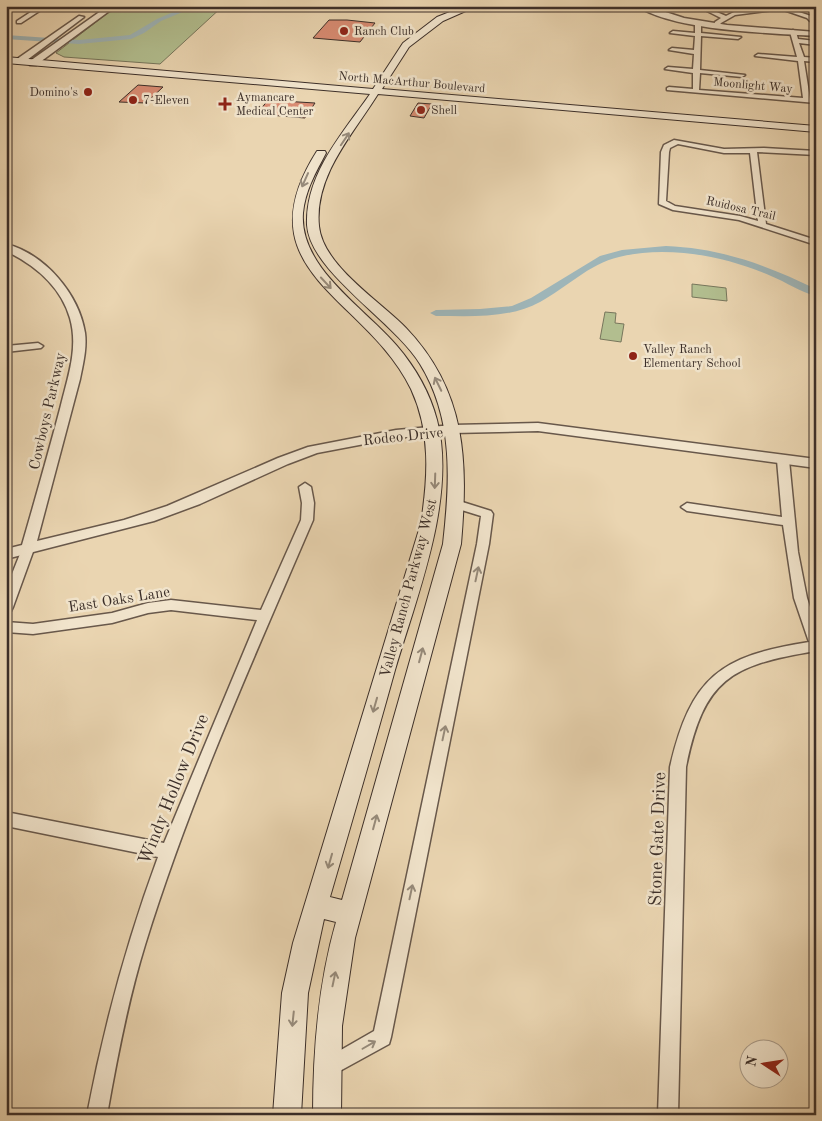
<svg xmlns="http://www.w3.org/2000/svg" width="822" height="1121" viewBox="0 0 822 1121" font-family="'Old Standard TT',serif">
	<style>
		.green { fill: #b2be8f; stroke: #77765c }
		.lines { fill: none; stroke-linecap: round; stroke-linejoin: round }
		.canal { fill: #9eb5b8; fill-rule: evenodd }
		.building { fill: #d98c73; stroke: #3c2f29 }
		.minor-casing { stroke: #68584b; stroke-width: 3 }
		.tertiary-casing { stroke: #68584b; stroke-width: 3 }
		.secondary-casing { stroke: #3c2f29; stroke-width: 2 }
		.minor { fill: #f1e4cc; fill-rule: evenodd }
		.tertiary { fill: #f1e4cc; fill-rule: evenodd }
		.secondary { fill: #f1e4cc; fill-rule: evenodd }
		.oneway { stroke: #968a7a }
		.poi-dot { fill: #8f2418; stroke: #f1e4cc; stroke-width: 2 }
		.labels { text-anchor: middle; stroke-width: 5; stroke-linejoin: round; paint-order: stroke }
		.far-poi-label { font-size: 12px; fill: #3c2f29; stroke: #f1e4cc; text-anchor: start }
		.far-street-label { font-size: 12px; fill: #3c2f29; stroke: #f1e4cc }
		.street-label { font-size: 15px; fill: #3c2f29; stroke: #f1e4cc }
		.near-street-label { font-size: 18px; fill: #3c2f29; stroke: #f1e4cc }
	</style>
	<rect width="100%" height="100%" fill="#ead5b1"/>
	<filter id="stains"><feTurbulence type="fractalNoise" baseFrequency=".004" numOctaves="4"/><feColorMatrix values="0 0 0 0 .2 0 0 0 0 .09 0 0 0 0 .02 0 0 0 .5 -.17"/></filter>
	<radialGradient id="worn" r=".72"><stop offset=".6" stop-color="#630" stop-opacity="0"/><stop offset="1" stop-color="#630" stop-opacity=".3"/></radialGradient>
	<path class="green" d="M145 6H223L160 64 64 57 56 53 109 12Z
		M692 284 726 288 727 301 692 297Z
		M605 312 616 313 615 323 624 324 621 342 600 339Z"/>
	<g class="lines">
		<path class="canal" d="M188 6H197L161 21 144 33 131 39 79 44 6 39V35L79 40 130 35 157 19Z
			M666 246C720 248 767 265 816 289V296C800 292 786 282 771 276 726 256 667 245 619 257 589 264 566 288 540 302 509 319 471 316 436 316L430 313 436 310 480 309 512 306 531 298 600 256 622 250Z"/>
	</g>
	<path class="building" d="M329 20H347L375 23 360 42 313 38Z
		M138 85 163 87 146 103 119 102Z
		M268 100 282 101 315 103 305 118 257 114Z
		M418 103 432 104 424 118 410 116Z"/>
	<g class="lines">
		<defs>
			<path id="minor" d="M40 6H47L21 23H17V21Z
				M97 6H136L133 8Z
				M774 6H790L787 8 811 16 815 20 810 21 807 18 781 9 735 15 721 23 717 28 714 26 715 22 721 18 707 11 712 10 726 16 734 12Z
				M698 21 701 23V33L741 37 738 39 701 36 700 70 745 75 742 77 700 73 699 90 803 98 798 61 755 56 758 54 797 57 790 32 793 30 796 32 798 39 816 41V45L799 43 804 57 816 58V62L804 61 810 99H816V103L667 90V88L669 87 693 89V73L665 69 668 67 693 69 694 54 669 50 672 48 694 50 695 36 670 33 673 31 695 33V23Z
				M674 140 724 149 764 148 816 151V155L757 152 766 224 816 240V245L739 220 673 210 659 204 661 152 664 145ZM678 144 724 153H750L758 221 740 216 675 206 666 201 669 152 670 148Z
				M38 343 43 346 41 348 6 352V346Z
				M783 456 789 460 798 552 807 598 816 625V651C730 665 704 679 686 767L678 1115H658L670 767C691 677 720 656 809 642L794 598 783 525 687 511 681 507 687 503 782 517 777 460Z
				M305 483 311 487 314 503 313 520C253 660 190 799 145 945 128 1000 117 1058 107 1115H87C104 1026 127 941 158 857L6 826V812L164 843 257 620 171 610 148 613 112 623 33 634 6 632V622L33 624 112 613 148 603 171 600 261 610 301 520 302 503 299 487Z
				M456 500 491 511 493 514 489 544 391 1037 389 1044 327 1078 320 1076 318 1069 320 1062 374 1031 477 544 481 516 452 507 450 504Z
				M28 545 34 549 13 607 11 611 6 612V589L22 549Z"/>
			<path id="tertiary" d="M108 6H116L36 65H30V61Z
				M637 6H647L684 18 727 25 816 32V36C769 33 675 31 637 6Z
				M79 16 84 17 23 63H17V59Z
				M6 244C45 254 79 294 85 333 87 348 83 364 80 379L37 541 124 520 167 506 278 458 308 447 396 430 453 425 538 423 816 459V468L538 431 453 433 396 438 317 453 288 464 200 504 154 521 6 559V549L22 545C35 500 48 454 60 409 67 379 79 349 70 318 61 287 35 265 6 251Z"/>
			<path id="secondary" d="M465 6H477L443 21 409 47 382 89 816 126V132L378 94C353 134 314 176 319 226 323 266 380 301 406 328 467 392 468 462 461 544L355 938 342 1026 341 1115H313C313 1050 318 985 336 922L324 919 308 993 301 1115H273L282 993 293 943 421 523C428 477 431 432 411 389 367 297 240 272 317 151H325L326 153C316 172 305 191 303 213 299 268 365 308 397 346 415 367 430 393 437 420 457 497 417 595 395 670 374 746 352 821 330 897L342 900 443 544C450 482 454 419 420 364 394 321 310 272 307 225 305 174 343 133 370 94L6 63V57L373 89 403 43 437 17Z"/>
		</defs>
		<use href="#minor" class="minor-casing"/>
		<use href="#tertiary" class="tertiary-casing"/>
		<use href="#secondary" class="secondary-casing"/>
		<use href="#minor" class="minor"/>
		<use href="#tertiary" class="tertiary"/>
		<use href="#secondary" class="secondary"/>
	</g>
	<defs><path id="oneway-shaft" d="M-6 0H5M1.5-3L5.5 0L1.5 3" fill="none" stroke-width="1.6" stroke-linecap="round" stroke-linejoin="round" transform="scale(1.25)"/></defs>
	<g class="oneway">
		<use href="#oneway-shaft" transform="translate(345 139) rotate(-56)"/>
		<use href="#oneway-shaft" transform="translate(305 180) rotate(114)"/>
		<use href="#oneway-shaft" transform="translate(326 283) rotate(47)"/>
		<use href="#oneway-shaft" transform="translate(438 384) rotate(-116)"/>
		<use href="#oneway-shaft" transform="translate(435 481) rotate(92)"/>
		<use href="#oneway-shaft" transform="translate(477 574) rotate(-78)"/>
		<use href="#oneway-shaft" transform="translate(421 655) rotate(-75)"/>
		<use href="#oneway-shaft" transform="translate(375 705) rotate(106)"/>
		<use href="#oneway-shaft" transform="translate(444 733) rotate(-78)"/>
		<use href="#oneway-shaft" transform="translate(375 822) rotate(-75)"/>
		<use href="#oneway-shaft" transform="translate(330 861) rotate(106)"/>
		<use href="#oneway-shaft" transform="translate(411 892) rotate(-78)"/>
		<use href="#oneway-shaft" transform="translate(334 979) rotate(-78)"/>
		<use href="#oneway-shaft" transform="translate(293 1019) rotate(96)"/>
		<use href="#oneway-shaft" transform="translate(369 1045) rotate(-30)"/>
	</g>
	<g class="poi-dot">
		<circle cx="344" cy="31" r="5"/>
		<circle cx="88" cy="92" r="5"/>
		<circle cx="133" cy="100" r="5"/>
		<path d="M222.5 96.5h5v5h5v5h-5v5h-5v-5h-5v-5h5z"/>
		<circle cx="421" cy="110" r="5"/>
		<circle cx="633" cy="356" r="5"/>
	</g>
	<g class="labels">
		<g class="far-poi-label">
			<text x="354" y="35">Ranch Club</text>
			<text x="78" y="96" text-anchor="end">Domino's</text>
			<text x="236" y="101">Aymancare<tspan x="236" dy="14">Medical Center</tspan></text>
			<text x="143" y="104">7-Eleven</text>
			<text x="431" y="114">Shell</text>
			<text x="643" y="353">Valley Ranch<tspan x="643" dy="14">Elementary School</tspan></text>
		</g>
		<g class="far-street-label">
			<text transform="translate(412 82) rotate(5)" y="4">North MacArthur Boulevard</text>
			<text transform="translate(753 85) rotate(5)" y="4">Moonlight Way</text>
			<text transform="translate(741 208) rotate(13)" y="4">Ruidosa Trail</text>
		</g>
		<g class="street-label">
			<text transform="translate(47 411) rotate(-77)" y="5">Cowboys Parkway</text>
			<text transform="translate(403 436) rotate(-6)" y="5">Rodeo Drive</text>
			<text transform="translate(408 588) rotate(-75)" y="5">Valley Ranch Parkway West</text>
			<text transform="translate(119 599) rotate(-9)" y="5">East Oaks Lane</text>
		</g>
		<g class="near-street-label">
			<text transform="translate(173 789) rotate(-68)" y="6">Windy Hollow Drive</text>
			<text transform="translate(657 839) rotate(-88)" y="6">Stone Gate Drive</text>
		</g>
	</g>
	<rect width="822" height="1121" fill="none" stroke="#ead5b1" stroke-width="25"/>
	<rect x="8" y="8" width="807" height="1106" fill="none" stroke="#3c2f29" stroke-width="2.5"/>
	<rect x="12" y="12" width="797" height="1096" fill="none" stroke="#3c2f29"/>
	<g transform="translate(764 1064) rotate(282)"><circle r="24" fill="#f1e4cc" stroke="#a99c8b"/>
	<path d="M0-4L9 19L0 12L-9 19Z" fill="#8f2418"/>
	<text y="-8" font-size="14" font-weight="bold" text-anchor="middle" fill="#3c2f29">N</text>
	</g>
	<rect width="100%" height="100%" filter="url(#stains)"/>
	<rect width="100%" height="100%" fill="url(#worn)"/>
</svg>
